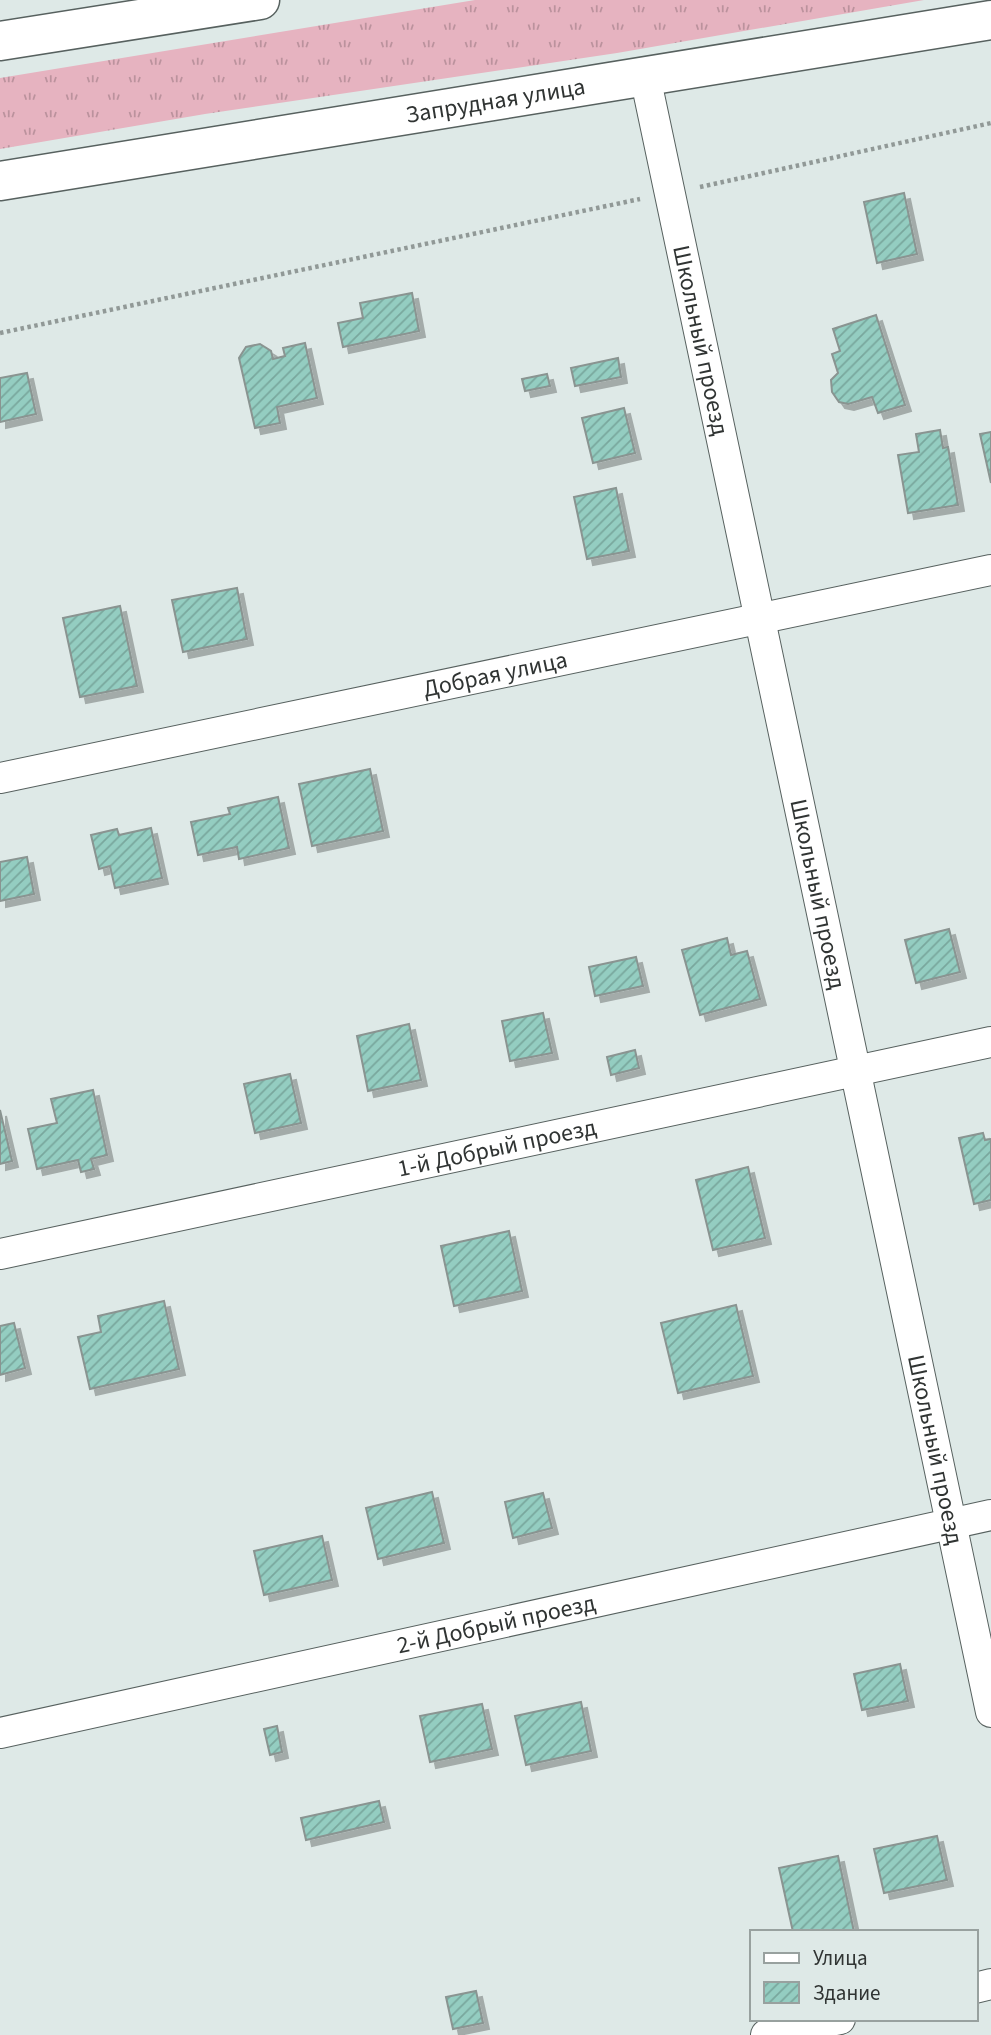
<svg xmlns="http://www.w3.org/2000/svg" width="991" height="2035" viewBox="0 0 991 2035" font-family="'Source Sans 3',sans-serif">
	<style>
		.grass { fill: url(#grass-tufts) }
		.building { fill: url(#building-hatch); stroke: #8a9491; stroke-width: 2; filter: url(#shadow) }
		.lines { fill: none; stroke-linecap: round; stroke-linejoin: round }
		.street-casing { stroke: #57615f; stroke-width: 32 }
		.secondary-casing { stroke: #57615f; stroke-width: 41 }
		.path { stroke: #919997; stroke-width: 4.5; stroke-dasharray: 3.5 3.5; stroke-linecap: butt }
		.street { stroke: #fff; stroke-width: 30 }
		.secondary { stroke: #fff; stroke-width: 38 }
		.labels { text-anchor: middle; stroke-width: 6; stroke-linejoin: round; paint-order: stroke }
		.street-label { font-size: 24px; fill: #303433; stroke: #dee9e7 }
	</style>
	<defs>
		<pattern id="grass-tufts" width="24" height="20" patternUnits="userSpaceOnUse" patternTransform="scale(1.75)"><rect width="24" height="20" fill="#e6b3c0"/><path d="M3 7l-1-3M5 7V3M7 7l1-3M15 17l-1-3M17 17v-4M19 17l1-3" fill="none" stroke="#bb929d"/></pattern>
		<pattern id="building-hatch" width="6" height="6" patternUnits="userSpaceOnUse" patternTransform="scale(1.75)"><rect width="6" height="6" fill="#94cdc1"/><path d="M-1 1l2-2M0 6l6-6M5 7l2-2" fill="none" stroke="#79a79d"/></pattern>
		<filter id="shadow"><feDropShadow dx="6" dy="6" stdDeviation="0" flood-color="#0004"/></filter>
	</defs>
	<rect width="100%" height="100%" fill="#dee9e7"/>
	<path class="grass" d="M475 0H924L617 53 205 114 0 149V78Z"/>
	<path class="building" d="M904 193 917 254 877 263 864 202Z
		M412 293 419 331 343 347 338 323 363 318 360 303Z
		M876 315 905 405 878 413 872 397 848 404 839 402 832 392 831 380 838 373 832 354 840 351 833 329Z
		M305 343 317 398 277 407 280 423 255 428 239 358 246 347 260 344 271 351 273 359 285 356 283 348Z
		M618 358 621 377 575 386 571 368Z
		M27 373 36 414 0 422V378Z
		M547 374 550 386 525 391 522 379Z
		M624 408 635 453 593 463 582 418Z
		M940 430 943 448 948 447 958 505 908 513 898 455 919 452 916 434Z
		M991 432V483L980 434Z
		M616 488 629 551 587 559 574 497Z
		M237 588 247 639 183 652 172 600Z
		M120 606 137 686 80 697 63 618Z
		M370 769 383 831 312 846 299 784Z
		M278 797 289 848 239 859 237 847 198 855 191 822 230 814 228 808Z
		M151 828 162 878 115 888 110 866 99 869 91 835 117 829 119 835Z
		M27 857 34 894 0 901V862Z
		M949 929 960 972 916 983 905 940Z
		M727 938 731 955 747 951 760 999 700 1015 682 950Z
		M636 957 643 986 595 996 589 967Z
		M543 1013 552 1053 510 1061 502 1021Z
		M409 1024 421 1080 368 1091 357 1036Z
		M635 1050 639 1068 611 1075 607 1057Z
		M290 1074 301 1123 255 1133 244 1084Z
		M93 1090 107 1155 91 1159 94 1169 81 1172 78 1160 37 1169 28 1129 57 1123 51 1099Z
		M0 1110 12 1161 0 1164Z
		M983 1133 985 1140 991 1139V1200L974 1204 959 1138Z
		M748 1167 765 1238 713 1250 696 1180Z
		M509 1231 522 1291 454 1306 441 1246Z
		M164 1301 179 1369 90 1389 78 1337 101 1332 98 1316Z
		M736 1305 753 1376 678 1393 661 1323Z
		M14 1323 25 1368 0 1375V1326Z
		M432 1492 444 1543 378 1559 366 1508Z
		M543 1493 552 1528 513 1538 505 1502Z
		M322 1536 332 1580 264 1595 254 1551Z
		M900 1664 908 1701 862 1710 854 1674Z
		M581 1702 591 1751 526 1765 515 1716Z
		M482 1704 492 1749 430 1762 420 1716Z
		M277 1726 282 1752 270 1755 264 1729Z
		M379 1801 384 1822 306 1840 301 1818Z
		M937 1836 947 1880 884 1893 874 1849Z
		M838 1856 854 1932H793L779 1868Z
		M476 1991 483 2023 453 2029 446 1997Z"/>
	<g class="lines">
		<defs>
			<g id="street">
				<path id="s1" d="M645 76 991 1712"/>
				<path id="s2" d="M0 778 991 570"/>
				<path id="s3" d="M0 1254 991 1042"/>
				<path id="s4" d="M0 1733 991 1515"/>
				<path d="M975 1988 991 1984"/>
				<path d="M766 2035 840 2019"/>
			</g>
			<g id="secondary">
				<path d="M0 41 260 0"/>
				<path id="s5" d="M0 181 991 20"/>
			</g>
		</defs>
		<use href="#street" class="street-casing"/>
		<use href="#secondary" class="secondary-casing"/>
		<path class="path" d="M700 187 991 123
			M0 333 640 199"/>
		<use href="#street" class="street"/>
		<use href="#secondary" class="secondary"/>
	</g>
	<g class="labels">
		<g class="street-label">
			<text dy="8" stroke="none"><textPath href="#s5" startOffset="502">Запрудная улица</textPath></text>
			<text dy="8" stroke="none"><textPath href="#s1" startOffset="270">Школьный проезд</textPath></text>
			<text dy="8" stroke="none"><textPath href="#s2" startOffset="506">Добрая улица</textPath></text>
			<text dy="8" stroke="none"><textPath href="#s1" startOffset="836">Школьный проезд</textPath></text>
			<text dy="8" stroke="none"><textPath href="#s3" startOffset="508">1-й Добрый проезд</textPath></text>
			<text dy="8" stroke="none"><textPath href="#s1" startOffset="1404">Школьный проезд</textPath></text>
			<text dy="8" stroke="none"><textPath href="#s4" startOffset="508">2-й Добрый проезд</textPath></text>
		</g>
	</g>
	<rect x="750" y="1930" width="228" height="91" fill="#dee9e7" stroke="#98a19f" stroke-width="2"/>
	<rect x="764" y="1953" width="35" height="10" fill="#ffffff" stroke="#98a19f" stroke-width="2"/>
	<text x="813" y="1965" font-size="21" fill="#303433">Улица</text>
	<rect x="764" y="1982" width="35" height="21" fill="url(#building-hatch)" stroke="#98a19f" stroke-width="2"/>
	<text x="813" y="2000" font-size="21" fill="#303433">Здание</text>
</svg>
